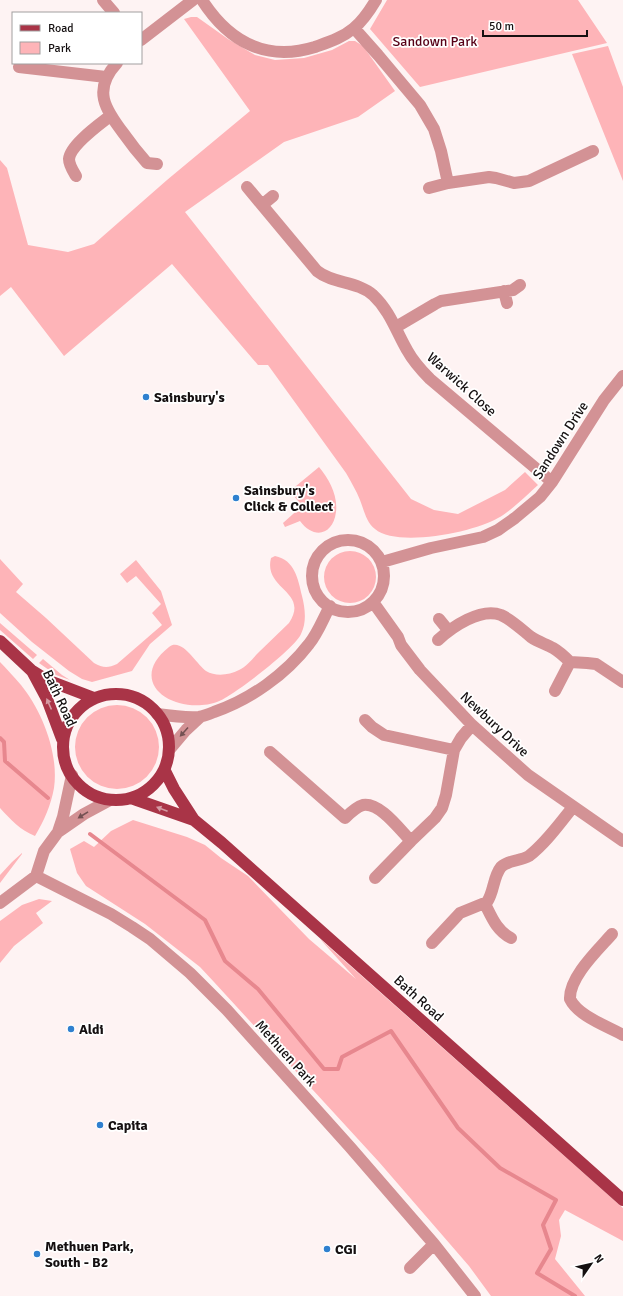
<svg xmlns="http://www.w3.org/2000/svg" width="623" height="1296" viewBox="0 0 623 1296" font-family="Signika,sans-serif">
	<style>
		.green { fill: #feb4b8 }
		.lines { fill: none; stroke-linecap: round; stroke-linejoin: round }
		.stream { stroke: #e7878e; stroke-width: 4 }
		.minor { stroke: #d39295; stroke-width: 12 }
		.major { stroke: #a93447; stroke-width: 12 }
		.oneway { fill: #d49aa3 }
		.oneway2 { fill: #745153 }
		.poi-dot { fill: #2f80cf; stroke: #fff; stroke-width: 1.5 }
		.labels { text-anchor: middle; stroke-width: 3.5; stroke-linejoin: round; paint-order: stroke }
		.park-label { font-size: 14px; fill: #570016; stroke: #fff }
		.street-label { font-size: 14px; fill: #151011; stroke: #fff }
		.poi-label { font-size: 14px; font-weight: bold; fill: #151011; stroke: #fff; text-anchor: start }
	</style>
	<rect width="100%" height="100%" fill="#fef3f3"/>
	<path class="green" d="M387 0H578L607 43 420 87 370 29Z
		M191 17H197L228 39 255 55 275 60 304 58 332 50 349 41H355L363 46 395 91 358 117 284 142 185 212 411 499 434 510 458 514 505 490 525 472 538 485C527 495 511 511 498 518 475 532 397 548 375 529 366 522 364 510 360 500 356 490 351 482 346 473L268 365H258L172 264 64 356 11 287 0 296V160L7 168 28 245 68 252 94 244 167 180 250 111 184 19Z
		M608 46 623 87V181L572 54Z
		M319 467C329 479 338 495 336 512 333 535 314 540 300 521L285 527 283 523 302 506 290 491Z
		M324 577a26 26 0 1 1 52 0a26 26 0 1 1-52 0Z
		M275 556C295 560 298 579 302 596 305 608 307 622 301 634 294 649 241 689 225 698 219 702 209 705 202 705 163 708 130 678 169 647 182 637 197 665 206 671 216 677 229 675 239 670 247 666 253 658 259 652 269 642 279 633 289 623 310 591 263 590 271 558Z
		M0 559 23 584 16 592 46 618 94 663C103 668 108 668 117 664L162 625 152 613 161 604 136 576 127 583 120 574 136 560 161 591 172 625 150 644 132 671 92 682 82 679 69 671 32 642 0 613Z
		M0 623 37 655 33 659 0 630Z
		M43 659 62 675 70 680 56 675 39 663Z
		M0 662C7 669 14 677 21 685 42 711 59 753 54 788 51 805 44 821 35 836 20 830 11 820 0 808Z
		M75 747a42 42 0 1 1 84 0a42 42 0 1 1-84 0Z
		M133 820 187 837 205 845 221 858 248 876 309 939 356 979 320 939 623 1208V1241L565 1210 559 1220 561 1236 555 1259 585 1296H491L469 1266 379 1162 214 982 200 967 145 924 86 886 77 873 70 849 84 841 94 847 111 831Z
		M22 853V854L0 883V875L12 862Z
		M39 899 52 901 36 913 43 923 14 946 0 963V921L22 905Z"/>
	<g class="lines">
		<path class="stream" d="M0 738 4 742 5 761 48 798
			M90 834 205 920 225 961 258 989 324 1069H338L342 1057 391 1031 458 1128 500 1168 556 1200 543 1225 551 1249 537 1273 575 1296"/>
		<path class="minor" d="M103 0 114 13
			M202 0C229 42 266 62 315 47 329 42 342 38 354 28 363 21 370 10 376 0
			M354 28 378 55 420 105 434 129 441 151 448 183 489 177 496 178 514 183 529 181 593 151
			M141 40 193 0
			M117 63C92 90 105 109 124 134 131 144 139 154 147 163L157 164
			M19 67 106 77
			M76 176C73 171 69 165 69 159 70 145 100 124 110 116
			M247 187 317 271C333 284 357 281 373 295 390 311 396 331 407 350 413 361 421 370 430 379L552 482
			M429 188 448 183
			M262 205 273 196
			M504 291 507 303
			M396 327 435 304 441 301 513 290 520 285
			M312 576a36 36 0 1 1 72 0a36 36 0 1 1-72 0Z
			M382 562 431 548 483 537 498 530 515 518 540 497 552 482 604 400 623 376
			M373 602 398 637 401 645 420 670 472 725 528 775 623 841
			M439 619 448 630
			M438 640C452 627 481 607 501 615 512 620 521 629 531 637 538 642 546 644 553 648 560 652 565 657 570 662L587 663 596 664 623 682
			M555 691 570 662
			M157 714C171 716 185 718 199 717 204 716 209 714 214 712 250 700 286 674 309 644 318 633 323 619 330 606
			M365 720 372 727 384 735 454 750
			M170 749 186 730 200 717
			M270 752 345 818C350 813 356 807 363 805 380 802 400 830 411 841
			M58 832 63 817 72 775
			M36 876 111 914 132 927 150 939 190 973 227 1010 350 1147 434 1244 475 1296
			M375 878 411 841 435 818 442 808 446 795 454 750 461 738 472 725
			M0 903 36 876 44 851 58 832 84 814 110 800
			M485 904C492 918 497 931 511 938
			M612 934C598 950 569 977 570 999 578 1016 607 1026 623 1035
			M432 943 460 913 487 902C494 892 493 877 501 867 508 860 521 861 529 856 546 843 560 823 573 807
			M410 1268 434 1244"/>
		<path class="major" d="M0 641 31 670 47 680 94 698
			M32 671 47 699 62 739
			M63 747a53 53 0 1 1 106 0a53 53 0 1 1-106 0Z
			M165 771 174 789 194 820 222 843 623 1200
			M131 798 194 820"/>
	</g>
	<defs><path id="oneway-solid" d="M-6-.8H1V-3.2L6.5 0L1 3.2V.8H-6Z"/></defs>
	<g class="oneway">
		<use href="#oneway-solid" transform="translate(49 704) rotate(-114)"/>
		<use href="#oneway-solid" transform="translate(162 809) rotate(-159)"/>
	</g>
	<g class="oneway2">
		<use href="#oneway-solid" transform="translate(184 732) rotate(132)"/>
		<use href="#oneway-solid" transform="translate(83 815) rotate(148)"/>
	</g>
	<g class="poi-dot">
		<circle cx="146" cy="397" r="4"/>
		<circle cx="236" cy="498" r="4"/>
		<circle cx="71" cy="1029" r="4"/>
		<circle cx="100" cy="1125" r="4"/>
		<circle cx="327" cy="1249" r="4"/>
		<circle cx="37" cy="1254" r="4"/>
	</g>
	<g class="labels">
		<g class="park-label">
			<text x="435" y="46">Sandown Park</text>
		</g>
		<g class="street-label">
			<text transform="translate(462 384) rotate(42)" y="5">Warwick Close</text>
			<text transform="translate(560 440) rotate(-57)" y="5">Sandown Drive</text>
			<text transform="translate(60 698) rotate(65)" y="5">Bath Road</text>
			<text transform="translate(495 724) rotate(43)" y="5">Newbury Drive</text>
			<text transform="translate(419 998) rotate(42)" y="5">Bath Road</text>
			<text transform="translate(286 1053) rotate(48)" y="5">Methuen Park</text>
		</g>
		<g class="poi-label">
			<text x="154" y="402">Sainsbury's</text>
			<text x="244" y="495">Sainsbury's<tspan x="244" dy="16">Click &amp; Collect</tspan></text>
			<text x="79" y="1034">Aldi</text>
			<text x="108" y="1130">Capita</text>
			<text x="45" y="1251">Methuen Park,<tspan x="45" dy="16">South - B2</tspan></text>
			<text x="335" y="1254">CGI</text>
		</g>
	</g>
	<rect x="12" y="12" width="130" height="52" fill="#ffffff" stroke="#a19fa0"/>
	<rect x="20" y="25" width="20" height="6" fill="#a93447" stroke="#a19fa0"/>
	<text x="48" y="32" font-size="12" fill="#151011">Road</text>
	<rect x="20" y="42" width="20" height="12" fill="#feb4b8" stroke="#a19fa0"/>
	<text x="48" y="52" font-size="12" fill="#151011">Park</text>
	<g transform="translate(591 1264) rotate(56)" stroke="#ffffff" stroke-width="3" paint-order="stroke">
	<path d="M0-3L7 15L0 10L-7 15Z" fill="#151011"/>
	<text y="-6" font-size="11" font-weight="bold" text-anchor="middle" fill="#151011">N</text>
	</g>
	<path d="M483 30v6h104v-6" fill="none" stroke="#151011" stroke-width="2"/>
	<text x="489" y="30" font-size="12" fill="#151011" stroke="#ffffff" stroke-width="3" paint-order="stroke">50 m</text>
</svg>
